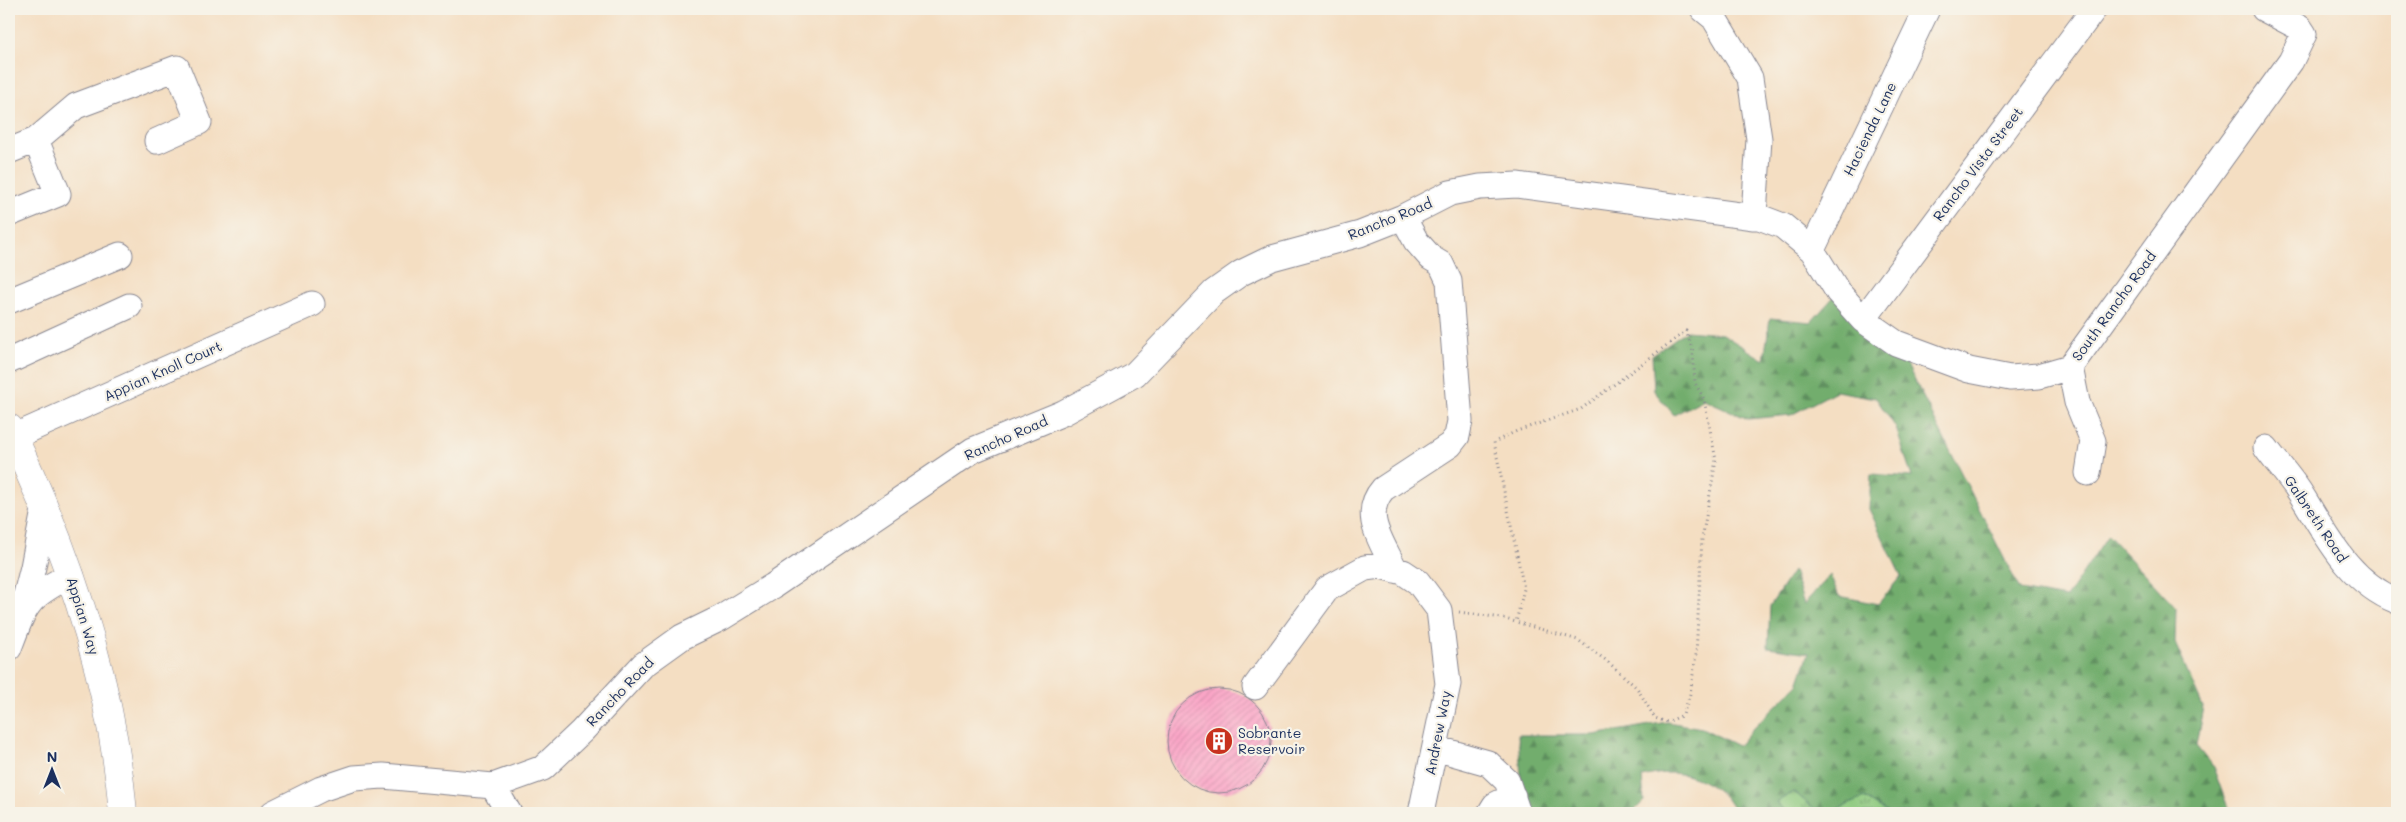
<svg xmlns="http://www.w3.org/2000/svg" width="2406" height="822" viewBox="0 0 2406 822" font-family="Mali,sans-serif">
	<style>
		.grass { fill: url(#grass-tufts); stroke: #547c6e }
		.forest { fill: url(#forest-firs); stroke: #466e66 }
		.building { fill: url(#building-hatch) }
		.lines { fill: none; stroke-linecap: round; stroke-linejoin: round }
		.minor-casing { stroke: #888690; stroke-width: 27 }
		.major-casing { stroke: #888690; stroke-width: 29 }
		.path { stroke: #888690; stroke-width: 3; stroke-dasharray: 1 4; stroke-linecap: butt }
		.minor { stroke: #fff; stroke-width: 25 }
		.major { stroke: #fff; stroke-width: 28 }
		.labels { text-anchor: middle; stroke-width: 4.5; stroke-linejoin: round; paint-order: stroke }
		.street-label { font-size: 14px; fill: #1b2f5e; stroke: #f7f3e8 }
		.poi-label { font-size: 14px; fill: #1b2f5e; stroke: #f7f3e8; text-anchor: start }
	</style>
	<defs>
		<pattern id="grass-tufts" width="24" height="20" patternUnits="userSpaceOnUse" patternTransform="scale(1.25)"><rect width="24" height="20" fill="#8dc97e"/><path d="M3 7l-1-3M5 7V3M7 7l1-3M15 17l-1-3M17 17v-4M19 17l1-3" fill="none" stroke="#72a46a"/></pattern>
		<pattern id="forest-firs" width="22" height="20" patternUnits="userSpaceOnUse" patternTransform="scale(1.25)"><rect width="22" height="20" fill="#72ad6d"/><path d="M5 1l3.5 6h-7zM16 11l3.5 6h-7z" fill="#5d8d5d"/></pattern>
		<pattern id="building-hatch" width="6" height="6" patternUnits="userSpaceOnUse" patternTransform="scale(1.25)"><rect width="6" height="6" fill="#fba6c7"/><path d="M-1 1l2-2M0 6l6-6M5 7l2-2" fill="none" stroke="#d78fad"/></pattern>
	</defs>
	<rect width="100%" height="100%" fill="#f7f3e8"/>
	<filter id="ink" filterUnits="userSpaceOnUse"><feTurbulence type="fractalNoise" baseFrequency=".02" numOctaves="2"/><feDisplacementMap in="SourceGraphic" scale="10" xChannelSelector="R" yChannelSelector="G"/><feConvolveMatrix kernelMatrix="1 2 1 2 8 2 1 2 1" color-interpolation-filters="sRGB"/></filter>
	<filter id="wash" filterUnits="userSpaceOnUse"><feTurbulence type="fractalNoise" baseFrequency=".0096" numOctaves="4" result="noise"/><feDisplacementMap in="SourceGraphic" scale="20" xChannelSelector="R" yChannelSelector="G"/><feGaussianBlur stdDeviation="1.12" result="paint"/><feColorMatrix in="noise" values="0 0 0 0 0 0 0 0 0 0 0 0 0 0 0 0 0 1.4 0 .05"/><feComposite in="paint" operator="in"/></filter>
	<g filter="url(#wash)">
		<rect width="100%" height="100%" fill="#f4dec2"/>
		<path class="grass" d="M1794 792 1820 813H1788L1776 802Z
			M1864 798 1888 813H1828Z"/>
		<path class="forest" d="M1838 292 1896 343 2020 590 2066 598 2108 535 2176 608 2175 643 2203 707 2196 746 2213 767 2230 813H1888L1864 798 1828 813H1820L1794 792 1776 802 1788 813H1735C1726 789 1695 773 1669 773 1660 773 1651 775 1642 777L1644 801 1632 813H1529L1522 791 1518 735H1594L1667 722 1702 728 1738 746 1754 727 1798 684 1809 653 1768 647 1770 606 1793 571 1804 604 1830 575 1839 596 1878 604 1901 576 1869 509 1871 474 1912 477 1896 428 1876 398 1836 391 1791 415 1748 419 1704 399 1674 415 1654 391 1652 355 1686 331 1722 334 1764 360 1770 318 1811 322Z"/>
		<g id="blocks">
			<path class="building" d="M1167 741a52 52 0 1 1 104 0a52 52 0 1 1-104 0Z"/>
		</g>
	</g>
	<g filter="url(#ink)">
		<use href="#blocks" fill-opacity="0" stroke="#888690" stroke-width="1"/>
		<g class="lines">
			<defs>
				<path id="minor" d="M1703 9 1714 18 1750 78 1759 139 1754 215
					M36 140 76 106 177 68 199 122 157 141
					M9 151 36 140 58 194 9 214
					M1754 215 1783 226 1812 250 1838 292 1863 320 1896 343 1969 370 2010 378 2039 376 2070 367 2291 61 2304 34 2300 28 2264 9
					M1812 250 1927 9
					M9 301 120 255
					M1863 320 2094 9
					M9 361 129 306
					M2070 367 2077 402 2093 441 2088 473
					M13 437 312 304
					M2266 448C2277 463 2289 476 2299 491 2326 533 2347 581 2397 601
					M1395 570C1383 543 1360 515 1383 489L1450 445 1457 436 1460 421 1449 281 1441 264 1431 258 1416 241 1403 217
					M20 618 33 567 44 510
					M9 648C26 603 27 597 71 575
					M1255 687 1327 589 1365 568 1380 566 1403 572 1418 582 1439 610 1448 684 1421 813
					M1435 748 1488 763 1507 781 1518 813
					M493 786 509 813
					M273 813 321 789 354 778 383 776 493 786 543 768 582 731 643 665 682 637 721 618 773 586 973 450 1063 413 1135 374 1214 292 1241 273 1272 258 1360 234 1403 217 1450 193 1480 187 1517 185 1754 217V215
					M1490 813 1495 805 1513 796"/>
				<path id="major" d="M9 428C67 549 112 679 123 813"/>
			</defs>
			<use href="#minor" class="minor-casing"/>
			<use href="#major" class="major-casing"/>
			<path class="path" d="M1459 612 1502 618 1578 640 1607 661 1637 688 1655 718 1667 722 1683 715 1690 694 1696 655 1702 539 1716 460 1704 399 1695 383 1693 351 1686 331 1581 409 1517 431 1494 442 1524 589 1516 622"/>
			<use href="#minor" class="minor"/>
			<use href="#major" class="major"/>
		</g>
	</g>
	<defs>
		<symbol id="building-disc" viewBox="-11 -11 22 22"><circle r="9.5" fill="#c8321e" stroke="#f7f3e8"/><path d="M-4-6H4V6H1V3H-1V6H-4ZM-2.5-4.3h1.7v1.8h-1.7ZM.8-4.3h1.7v1.8H.8ZM-2.5-1h1.7V.8h-1.7ZM.8-1h1.7V.8H.8Z" fill="#fff"/></symbol>
	</defs>
	<g fill-rule="evenodd">
		<use href="#building-disc" x="1203" y="725" width="32" height="32"/>
	</g>
	<g class="labels">
		<g class="street-label">
			<text transform="translate(1870 129) rotate(-64)" y="5">Hacienda Lane</text>
			<text transform="translate(1978 164) rotate(-53)" y="5">Rancho Vista Street</text>
			<text transform="translate(1390 219) rotate(-22)" y="5">Rancho Road</text>
			<text transform="translate(2114 306) rotate(-54)" y="5">South Rancho Road</text>
			<text transform="translate(163 371) rotate(-24)" y="5">Appian Knoll Court</text>
			<text transform="translate(1006 438) rotate(-24)" y="5">Rancho Road</text>
			<text transform="translate(2316 519) rotate(56)" y="5">Galbreth Road</text>
			<text transform="translate(83 616) rotate(73)" y="5">Appian Way</text>
			<text transform="translate(620 692) rotate(-46)" y="5">Rancho Road</text>
			<text transform="translate(1438 733) rotate(-79)" y="5">Andrew Way</text>
		</g>
		<g class="poi-label">
			<text x="1238" y="738">Sobrante<tspan x="1238" dy="16">Reservoir</tspan></text>
		</g>
	</g>
	<rect width="2406" height="822" fill="none" stroke="#f7f3e8" stroke-width="30"/>
	<g transform="translate(52 770)" stroke="#f7f3e8" stroke-width="4" paint-order="stroke">
	<path d="M0-4L9 19L0 12L-9 19Z" fill="#1b2f5e"/>
	<text y="-8" font-size="14" font-weight="bold" text-anchor="middle" fill="#1b2f5e">N</text>
	</g>
</svg>
